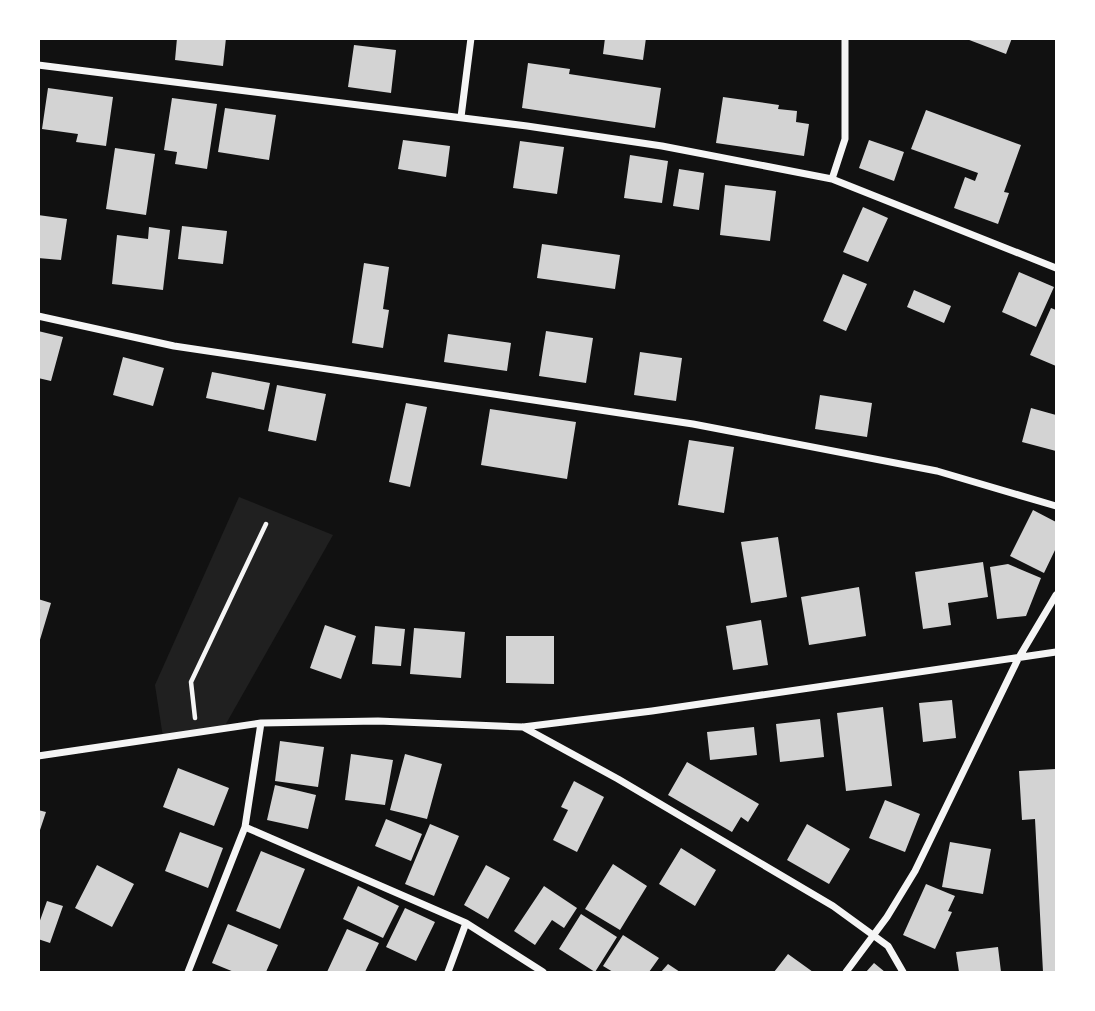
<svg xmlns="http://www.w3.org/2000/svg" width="1095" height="1011" viewBox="0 0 1095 1011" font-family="Karla,sans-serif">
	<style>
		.green { fill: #202020 }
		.building { fill: #d3d3d3 }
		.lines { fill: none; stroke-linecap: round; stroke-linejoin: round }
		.path { stroke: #f5f5f5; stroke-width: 4.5 }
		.minor { stroke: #f5f5f5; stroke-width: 7 }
	</style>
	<rect width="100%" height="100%" fill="#111"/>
	<path class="green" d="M239 497 333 535 223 729 163 737 155 685Z"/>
	<path class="building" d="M177 38H226L223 66 175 60Z
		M605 38H646L643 60 603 54Z
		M964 38H1012L1006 54Z
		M354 45 396 50 391 93 348 87Z
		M528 63 570 69 569 74 661 88 655 128 522 108Z
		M48 88 113 97 106 146 76 142 78 134 42 129Z
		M723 97 779 105 778 109 797 111 796 122 809 124 804 156 716 143Z
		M172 98 217 104 207 169 175 164 177 152 164 150Z
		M225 108 276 115 269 160 218 152Z
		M926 110 1021 145 1004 192 1009 193 998 224 954 208 965 177 975 181 978 173 911 149Z
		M403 140 450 146 446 177 398 169Z
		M869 140 904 152 894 181 859 168Z
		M520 141 564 147 557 194 513 188Z
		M115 148 155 154 146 215 106 209Z
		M630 155 668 161 662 203 624 198Z
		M679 169 704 173 699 210 673 206Z
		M725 185 776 191 770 241 720 235Z
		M863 207 888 218 868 262 843 252Z
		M38 215 67 219 61 260 38 258Z
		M182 226 227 231 223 264 178 259Z
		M149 227 170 230 163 290 112 284 117 235 148 239Z
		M542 244 620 255 615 289 537 278Z
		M364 263 389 267 383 309 389 310 383 348 352 343Z
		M1019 272 1054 287 1036 327 1002 312Z
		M843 274 867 284 846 331 823 321Z
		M914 290 951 306 944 323 907 307Z
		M1051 308 1056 310V366L1030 355Z
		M38 331 63 337 51 381 38 378Z
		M546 331 593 338 586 383 539 376Z
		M448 334 511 343 507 371 444 362Z
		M640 352 682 358 676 401 634 395Z
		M123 357 164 368 153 406 113 395Z
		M212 372 270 383 264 410 206 398Z
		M277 385 326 394 316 441 268 431Z
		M820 395 872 403 867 437 815 429Z
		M406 403 427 407 410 487 389 482Z
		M1031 408 1056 415V451L1022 442Z
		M490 409 576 422 567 479 481 465Z
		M689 440 734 447 724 513 678 505Z
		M1033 510 1056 522V548L1044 573 1010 556Z
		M778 537 787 597 751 603 741 542Z
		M983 562 988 597 948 603 951 625 923 629 915 572Z
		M1008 564 1041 578 1026 616 997 619 990 567Z
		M859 587 866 636 809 645 801 597Z
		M38 599 51 603 39 643H38Z
		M761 620 768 665 733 670 726 626Z
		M325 625 356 636 341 679 310 668Z
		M375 626 405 629 401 666 372 664Z
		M414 628 465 632 461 678 410 674Z
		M506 636H554V684L506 683Z
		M952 700 956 738 923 742 919 703Z
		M883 707 892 786 846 791 837 713Z
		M820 719 824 757 780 762 776 724Z
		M754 727 757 755 710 760 707 732Z
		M280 741 324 747 318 787 275 781Z
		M351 754 393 760 385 805 345 800Z
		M405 754 442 764 427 819 390 810Z
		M687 762 759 804 748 822 741 817 732 832 668 795Z
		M178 768 229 788 214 826 163 807Z
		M1056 769V972H1043L1035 819 1022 820 1019 771Z
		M574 781 604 797 577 852 553 840 568 810 561 807Z
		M275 785 316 795 308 829 267 820Z
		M885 800 920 814 905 852 869 838Z
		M38 810 46 812 39 833H38Z
		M386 819 422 834 411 861 375 846Z
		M430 824 459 836 434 896 405 884Z
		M807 824 850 849 829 884 787 860Z
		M180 832 223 848 208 888 165 871Z
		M950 842 991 849 983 894 942 887Z
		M681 848 716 870 695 906 659 884Z
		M261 851 305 869 280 929 236 911Z
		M613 864 647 886 620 930 585 909Z
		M97 865 134 884 112 927 75 908Z
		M486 865 510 878 488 919 464 905Z
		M926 884 955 896 948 911 952 912 935 949 903 935Z
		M358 886 399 906 383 938 343 919Z
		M544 886 577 908 564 928 552 920 535 945 514 931Z
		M47 901 63 906 50 943 38 939V926Z
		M405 908 435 922 416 961 386 947Z
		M581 914 617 937 595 972 559 949Z
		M228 924 278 945 266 972H234L212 963Z
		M347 929 379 943 365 972H327Z
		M623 935 659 958 649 972H613L603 966Z
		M998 947 1001 972H959L956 952Z
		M788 954 813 972H774Z
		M874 963 885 972H866Z
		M668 964 680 972H661Z"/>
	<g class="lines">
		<path class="path" d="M195 718 191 682 266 524"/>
		<path class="minor" d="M38 65 527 126 662 146 832 179 1056 268
			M461 117 471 38
			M832 179 845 139V38
			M38 316 174 346 693 424 937 471 1056 506
			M523 727 618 779 833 906 888 946 903 972
			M38 756 261 723 378 721 523 727 652 711 1056 652
			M245 827 466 923 543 972
			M188 972 245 827 261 723
			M448 972 466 923
			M846 972 887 917 915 871 1018 659 1056 595"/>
	</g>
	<rect width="1095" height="1011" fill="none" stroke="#ffffff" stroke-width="80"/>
</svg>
